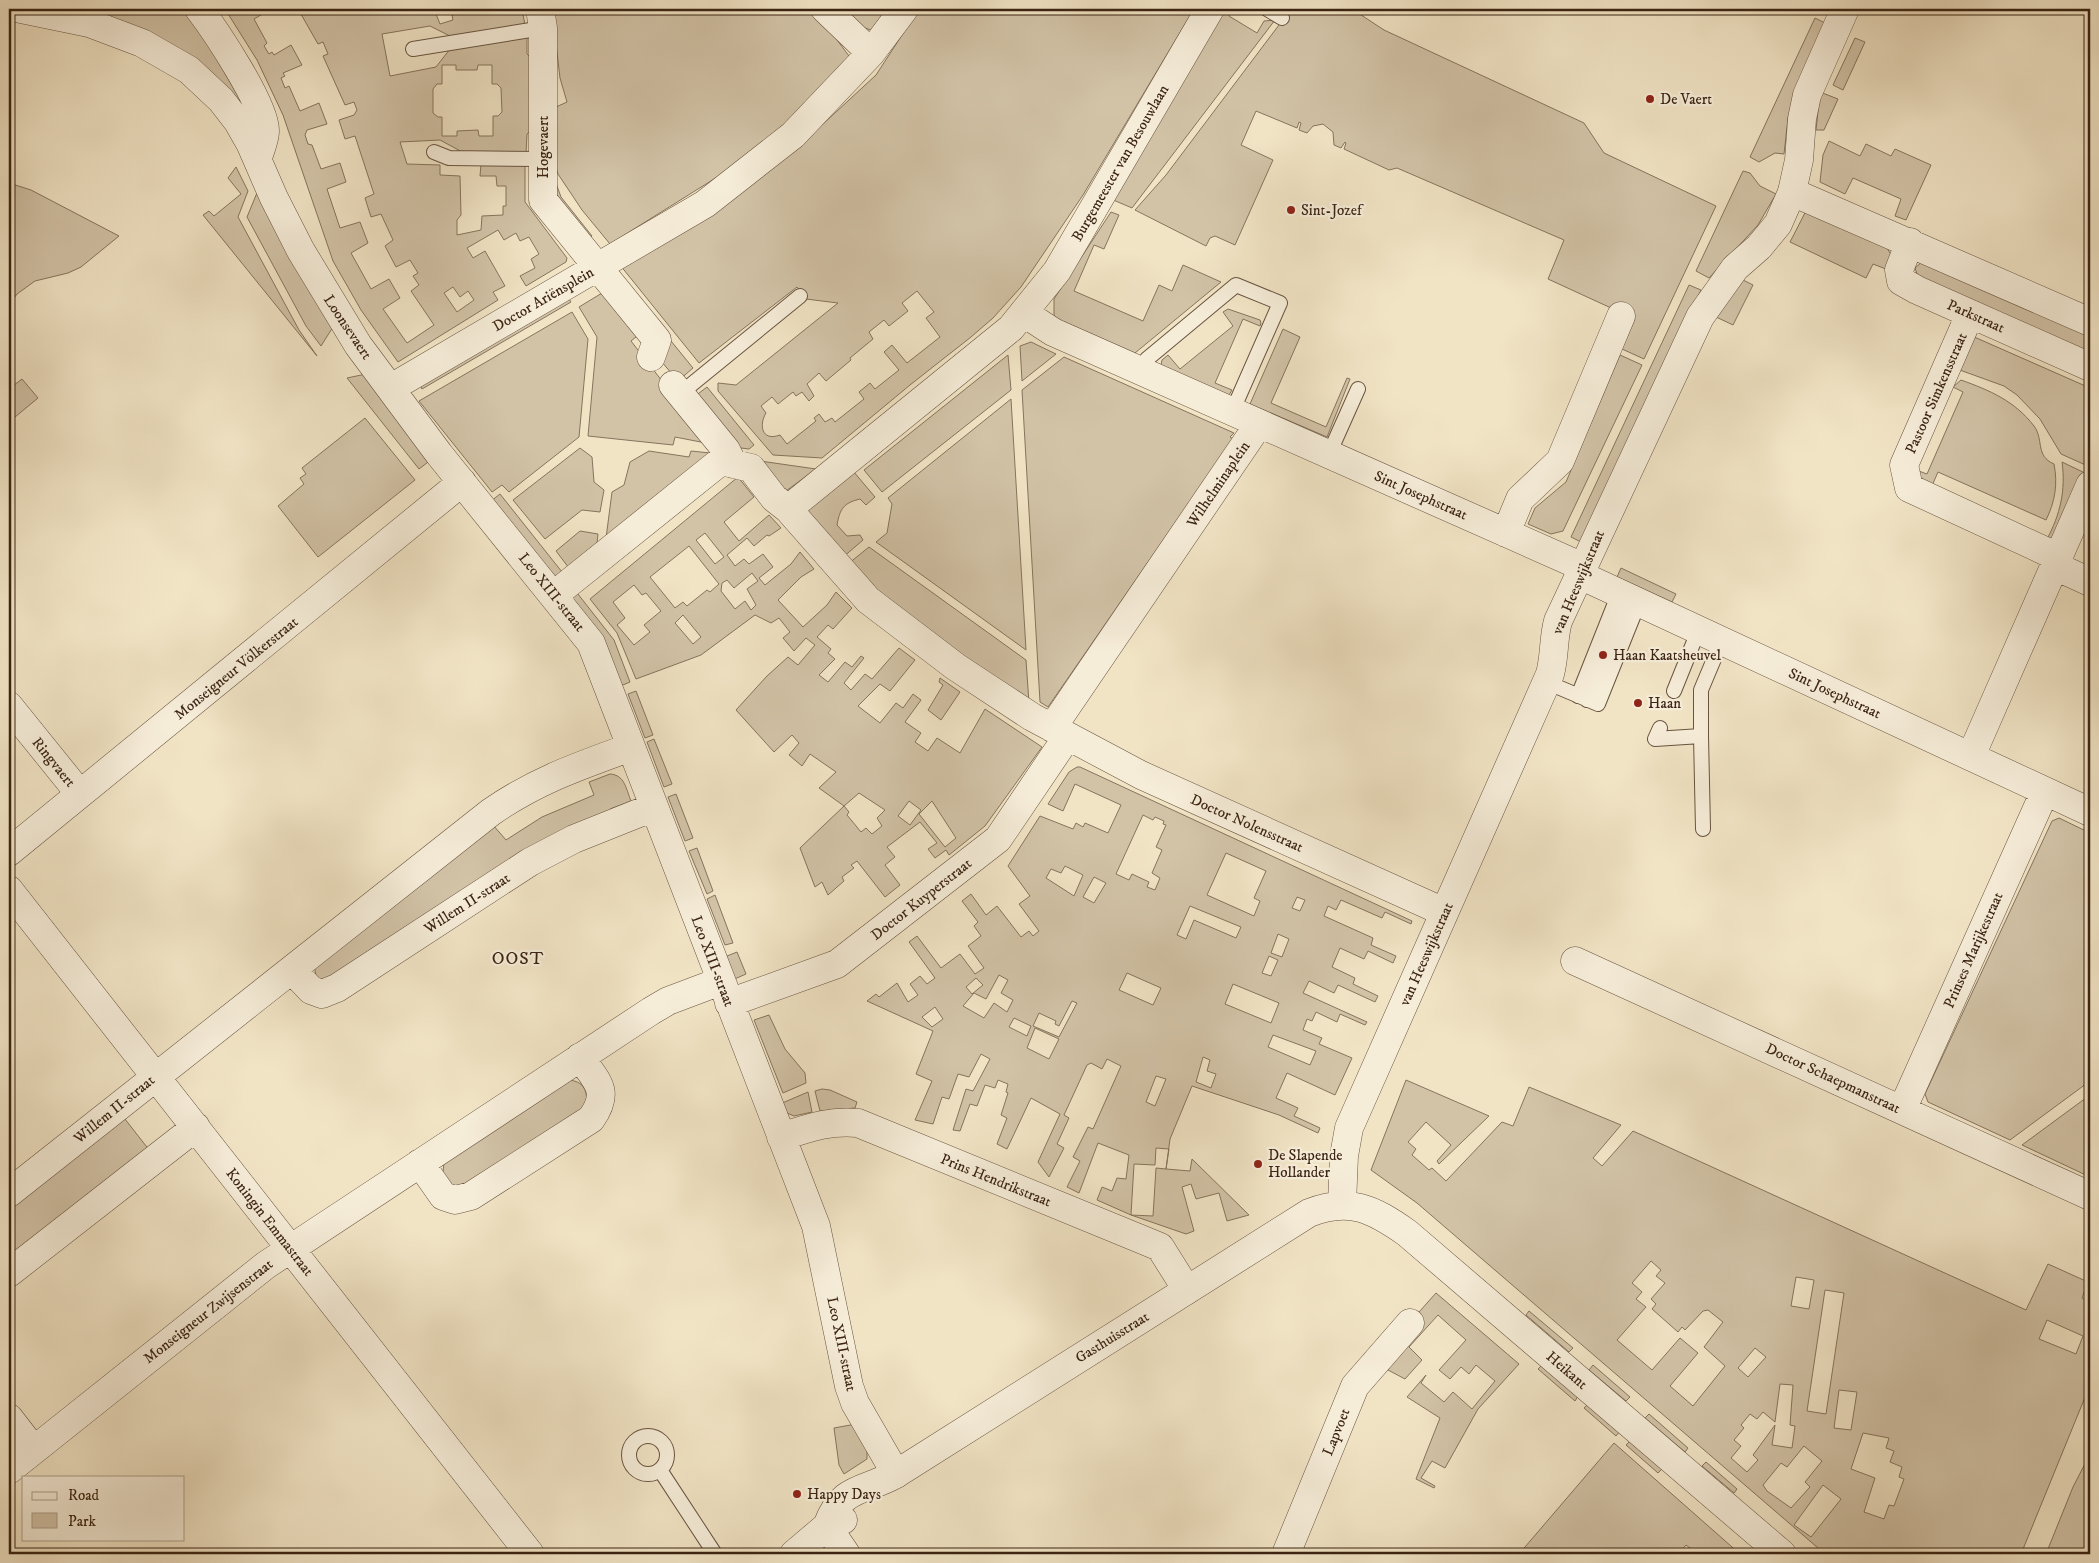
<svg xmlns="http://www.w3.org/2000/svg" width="2099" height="1563" viewBox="0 0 2099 1563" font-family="'IM FELL DW Pica',serif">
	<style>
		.green { fill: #d2c3a7; stroke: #86745d; fill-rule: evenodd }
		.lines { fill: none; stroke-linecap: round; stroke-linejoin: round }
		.service-casing { stroke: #685440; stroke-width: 16 }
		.minor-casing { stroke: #685440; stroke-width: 29 }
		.tertiary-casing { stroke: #685440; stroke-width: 29 }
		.service { stroke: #f6edd9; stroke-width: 14 }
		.minor { stroke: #f6edd9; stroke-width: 28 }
		.tertiary { stroke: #f6edd9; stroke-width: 28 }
		.poi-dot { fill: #8f2418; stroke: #f6edd9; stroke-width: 2 }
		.labels { text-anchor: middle; stroke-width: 4.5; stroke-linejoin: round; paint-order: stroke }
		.poi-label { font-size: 15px; fill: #3b2413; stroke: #f6edd9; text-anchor: start }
		.street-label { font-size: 15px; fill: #3b2413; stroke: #f6edd9 }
		.quarter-label { font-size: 18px; letter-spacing: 1px; fill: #3b2413; stroke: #f6edd9 }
	</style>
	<rect width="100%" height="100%" fill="#f1e4c5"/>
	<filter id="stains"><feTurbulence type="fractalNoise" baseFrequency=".004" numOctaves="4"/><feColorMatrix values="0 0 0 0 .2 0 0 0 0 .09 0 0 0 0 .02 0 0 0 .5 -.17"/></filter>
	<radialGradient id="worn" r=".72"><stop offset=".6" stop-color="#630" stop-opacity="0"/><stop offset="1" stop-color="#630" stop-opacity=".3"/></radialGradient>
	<path class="green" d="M71 9H187L195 19 252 119Z
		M225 9H271L254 19 267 43 264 46 269 54 272 52 274 55 291 45 302 65 283 73 285 76 281 78 285 88 289 86 300 111 319 103 327 124 307 130 305 135 308 144 312 145 321 169 340 163 346 182 327 189 340 228 360 222 368 243 351 253 371 289 389 279 400 298 383 309 407 343 434 325 411 291 419 285 413 276 418 273 410 260 396 267 385 246 393 240 381 214 371 217 365 198 374 194 355 136 345 139 339 120 354 115 357 110 354 102 345 105 323 56 328 54 323 42 318 44 298 9H434L440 24 453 20 452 15 473 9 474 12 483 9H522L525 25 454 38 430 26 382 34 390 76 436 67 450 49 527 36V54L534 61V127L527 134 526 153H464L440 140 400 142 407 164 440 165V175L460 176 461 215 457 220V235L481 230 482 216 503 215V206H506V186H497L496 176H480L481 164 525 165V202L567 258 566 262 526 286 520 276 535 268 531 259 539 254 529 237 520 241 516 233 504 240 498 230 467 248 473 258 485 251 505 286 493 292 498 300 398 362 361 310 333 261 283 115 257 60ZM442 65H456V70H477L478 65H492V84H497L501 88 502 112 498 116H493V136H479L478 130 457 131V136H442V117H438L433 113V89L437 84H442ZM453 287 460 297 468 291 474 300 457 312 444 293Z
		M552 9H814L849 56 848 61 784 127 746 159 610 244 582 210 558 174 556 167V107L567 102 560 78Z
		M837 9H893L879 33 854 24Z
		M919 9H1194L1083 195 1021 287 993 318 971 337 910 385 822 458 773 455 718 391V383L736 385 838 303 806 299 797 287 699 363 620 265 796 149 876 75ZM917 291 934 312 926 318 940 337 907 363 892 345 884 352 899 370 875 389 870 383 859 392 864 399 835 422 832 418 825 422 819 414 814 418 816 421 787 444 780 435C761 442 759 424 766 413L761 406 772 397 778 404 793 392 796 396 802 392 809 401 814 396 807 384 819 373 826 381 851 360 850 358 873 339 869 332 884 320 889 326 908 311 902 303Z
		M1221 9H1233L1229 16 1257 33 1264 21 1275 20 1132 208 1111 199Z
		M1291 9H1352L1384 30 1584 123 1604 153 1716 206 1644 359 1622 349 1635 319 1548 279 1564 240 1397 168 1389 170 1344 149 1346 143 1345 142 1341 148 1334 145 1333 132 1323 124 1313 126 1307 133 1299 130 1301 123 1299 122 1297 128 1256 111 1241 145 1273 160 1235 245 1215 236 1210 238 1206 246 1135 210 1166 175Z
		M1815 18 1827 24 1796 91 1788 118 1784 154 1775 153 1759 162 1750 157Z
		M1855 38 1865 42 1843 90 1833 85Z
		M1820 92 1838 99 1824 130H1816Z
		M1829 141 1860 156 1866 144 1891 156 1895 149 1931 165 1906 220 1895 216 1901 199 1853 178 1845 194 1820 182 1823 155Z
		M236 167 248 191 238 217 299 330 317 356 203 215 209 211 214 216 241 194 228 178Z
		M1743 171 1750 173 1760 186 1776 194 1758 225 1709 278 1696 271Z
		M554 178 561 197 592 236 587 239 548 183Z
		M9 183 31 190 119 236 81 267 68 273 35 281 17 294 9 305Z
		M259 188 333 327 321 346 306 326 247 217Z
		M1807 209 1885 245 1892 256 1891 271 1873 264 1866 278 1790 242Z
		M1111 212 1119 215 1104 249 1094 245 1074 291 1143 321 1159 285 1172 291 1183 265 1221 282 1135 353 1060 320 1054 316V299Z
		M1923 261 2090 334V355L1918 277 1915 268Z
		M1743 280 1753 285 1733 325 1714 316Z
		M1689 285 1701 290 1583 543 1571 537Z
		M607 290 641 333 631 341 711 444 675 437 673 445 588 436 597 337 579 307Z
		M566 295 571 302 422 389 418 381Z
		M1228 309 1260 320 1261 323 1260 326 1243 319 1215 383 1232 390 1229 395 1161 365 1162 360 1168 355 1180 369 1233 326 1223 312Z
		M572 312 588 339 579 437 509 492 502 485 492 492 419 401Z
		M1283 329 1300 337 1271 403 1326 427 1347 378 1350 379 1327 437 1250 404Z
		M1972 336 2090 388V467L2061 454 2040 419 2017 395 2004 386 1957 369Z
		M671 341 693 368 678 381 655 354Z
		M1031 342 1056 354 1022 381 1020 346Z
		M1008 355 1011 390 882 492 864 470Z
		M1620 355 1642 365 1563 531 1551 534 1528 524 1535 508 1566 482Z
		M1064 357 1234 433 1230 437 1233 439 1048 707 1040 702 1022 390Z
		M366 374 432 459 419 469 347 378Z
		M22 379 38 398 9 422V389Z
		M1961 380C1989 390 2015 401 2034 426 2044 439 2035 456 2054 464 2058 484 2055 502 2046 520L1938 472 1931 488 1916 483V470L1927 474 1963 392 1953 387Z
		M707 387 754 445 749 449 733 447 694 397Z
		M1011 399 1026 650 876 542 887 533 892 504 888 498Z
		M365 418 415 480 318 557 278 506 304 484 300 478 306 474 302 468Z
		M580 448 592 457 594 482 604 490 600 512 582 510 545 539 513 500Z
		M649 451 689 457 691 451 720 454 605 546 612 492 624 485 630 462Z
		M760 461 816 469 786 491Z
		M2062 462 2087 474 2055 539H2047C2060 515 2066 490 2062 462Z
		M853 471 875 497 866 505 860 499C844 503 840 508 837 525L847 536 860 535 863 540 842 558 807 516V507Z
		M738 477 754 497 724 522 739 541 769 515 781 528 769 536 767 535 754 546 747 538 727 555 735 566 744 559 749 564 763 554 773 567 759 578 765 585 791 564 800 552 814 569 801 577 778 600 803 627 827 605 836 592 852 608 833 629 828 625 817 637 831 649 828 653 835 659 819 675 828 682 845 662 852 667 861 656 864 658 844 683 851 690 865 674 872 679 899 648 915 660 890 691 880 684 858 706 880 723 896 703 903 708 913 694 921 700 905 722 921 733 915 742 928 751 937 738 960 753 985 709 1042 747 985 826 949 855 946 850 935 858 928 849 937 843 920 822 887 847 895 857 885 865 900 885 885 897 857 861 851 865 854 868 842 877 844 881 828 895 822 882 815 887 800 848 844 806 819 788 836 772 810 754 802 766 789 755 799 743 792 735 774 752 736 710 767 676 788 657 798 665 815 645 806 638 794 651 783 638 790 632 779 618 771 623 755 615 701 655 636 679 617 633 590 599ZM705 533 724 557 715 564 696 540ZM689 546 719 584 710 592 707 590 687 606 683 602 675 608 650 577ZM752 573 758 581 747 589 756 605 751 610 745 601 735 609 721 591 722 583 727 580 734 588ZM634 585 642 595 646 593 661 611 644 625 650 632 634 645 617 625 625 618 613 602ZM683 615 701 637 693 644 675 623ZM859 793 885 810 877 818 882 826 872 834 866 828 861 832 847 815 849 812 844 806ZM909 801 921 810 910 825 898 816ZM932 801 956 838 945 847 919 814Z
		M500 494 566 577 555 580 490 502Z
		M580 531 598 534 596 553 572 572 556 551Z
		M869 547 1026 660 1029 703 907 618 848 564Z
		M1621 568 1676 594 1672 602 1617 577Z
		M574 589 614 640 630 682 618 687 571 596Z
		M940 678 960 692 941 720 928 710 943 685 939 682Z
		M636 691 653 735 645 738 628 694Z
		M654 739 672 784 664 787 647 742Z
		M1077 767H1080L1412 921 1411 924 1385 912 1382 918 1341 900 1336 910 1328 906 1324 916 1373 938 1371 945 1396 956 1393 963 1368 951 1364 959 1340 948 1332 967 1355 978 1353 984 1378 996 1375 1002 1338 985 1334 993 1309 981 1303 993 1367 1022 1365 1025 1340 1014 1337 1022 1316 1012 1312 1021 1307 1019 1303 1030 1322 1038 1319 1044 1352 1058 1335 1095 1287 1073 1276 1098 1298 1108 1294 1116 1320 1128 1318 1133 1279 1115 1192 1086 1170 1139 1166 1169 1190 1171 1192 1159 1249 1215 1227 1221 1219 1193 1196 1199 1191 1184 1182 1187 1194 1231 1186 1234 1131 1215 1097 1200 1102 1187 1112 1191 1117 1178 1126 1179 1129 1155 1098 1143 1079 1193 1067 1187 1080 1161 1073 1157 1088 1127 1093 1129 1121 1066 1107 1059 1102 1069 1091 1063 1087 1065 1064 1115 1069 1118 1057 1144 1064 1148 1049 1177 1038 1162 1060 1114 1031 1098 1007 1149 997 1144 1007 1118 1001 1115 1008 1093 1006 1092 1008 1084 998 1080 995 1088 985 1085 977 1106 970 1104 960 1131 953 1130 966 1089 973 1091 990 1059 981 1054 969 1077 958 1074 949 1099 942 1097 933 1124 915 1120 932 1081 916 1074 933 1031 867 1001 876 994 879 997 897 983 908 1002 918 995 910 984 920 976 927 984 935 978 909 942 917 936 941 968 960 954 975 974 984 968 968 946 981 936 974 926 978 922 962 901 971 894 986 915 997 906 1021 937 1029 931 1033 936 1039 931 1019 904 1030 896 1008 866 1040 816 1073 829 1076 823 1083 827 1085 823 1108 833 1121 805 1075 784 1063 811 1048 804 1069 772ZM1143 815 1153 820 1155 817 1164 821 1163 824 1166 825 1156 847 1162 850 1152 873 1160 878 1155 890 1147 887 1149 882 1132 874 1129 880 1116 874ZM1226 853 1266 871 1254 898 1260 901 1254 916 1207 895ZM1065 866 1083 875 1074 896 1046 878 1051 869 1061 873ZM1094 877 1106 883 1094 903 1083 897ZM1297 897 1305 900 1300 911 1292 908ZM1190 906 1241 927 1236 938 1194 920 1186 939 1177 935ZM1278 934 1289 939 1282 957 1271 953ZM1269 956 1278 960 1271 976 1262 973ZM1127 973 1161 988 1153 1005 1119 990ZM999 975 1008 980 1001 993 1013 1000 1007 1012 994 1003 984 1018 963 1006 974 993 986 999ZM976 978 983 985 972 994 966 987ZM1233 984 1279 1003 1271 1023 1225 1004ZM1072 1001 1077 1003 1059 1037 1033 1026 1039 1013 1056 1021 1055 1024 1059 1026ZM935 1007 943 1019 932 1027 922 1017ZM1014 1018 1031 1026 1027 1036 1009 1027ZM1035 1028 1059 1039 1049 1059 1027 1048ZM1273 1035 1316 1051 1310 1065 1268 1047ZM1203 1057 1210 1060 1207 1071 1216 1074 1211 1088 1196 1082ZM1156 1076 1166 1079 1155 1106 1146 1102ZM1156 1148 1169 1149 1166 1169 1156 1168 1153 1216 1131 1215 1134 1164 1155 1165Z
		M610 774C625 775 626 789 631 801L610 809 612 816 329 980H322L316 976 315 970 316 964 493 825 506 840 542 817 594 795 589 782Z
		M676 794 693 838 685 841 668 797Z
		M2059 818 2090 833V1081L2010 1140 1928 1102 1925 1094 2052 821Z
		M697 848 713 891 707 894 689 851Z
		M715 895 733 943 725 945 707 899Z
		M737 952 746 974 730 981 722 958Z
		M769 1015 785 1049 805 1073 806 1083 783 1093 754 1020Z
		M568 1080C585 1081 588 1092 586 1106L462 1188 449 1184 443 1172 444 1163Z
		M1406 1080 1489 1116 1439 1164 1437 1161 1451 1145 1426 1122 1408 1142 1416 1149 1412 1155 1429 1170 1432 1168 1446 1181 1502 1122 1513 1126 1529 1087 1621 1125 1593 1158 1602 1166 1633 1131 2026 1310 2048 1264 2088 1282 2082 1298 2090 1302V1385L2021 1554H1825L1417 1203 1371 1170ZM1651 1261 1661 1270 1656 1276 1665 1283 1651 1299 1656 1304 1652 1309 1678 1332 1682 1327 1685 1330 1703 1311 1708 1310 1723 1322 1704 1347 1725 1366 1693 1406 1670 1386 1698 1353 1680 1338 1652 1370 1617 1340 1646 1307 1636 1299 1642 1292 1632 1283ZM1796 1277 1814 1280 1809 1309 1791 1306ZM1825 1290 1844 1293 1826 1414 1807 1411ZM2047 1320 2083 1336 2076 1354 2039 1339ZM1755 1348 1766 1357 1748 1377 1738 1368ZM1780 1384 1793 1385 1790 1425 1795 1426 1792 1448 1772 1445 1775 1425 1753 1455 1758 1460 1747 1472 1731 1458 1741 1446 1734 1440 1744 1428 1741 1425 1750 1414 1757 1419 1763 1412 1775 1422ZM1839 1390 1857 1392 1851 1430 1834 1428ZM1863 1433 1889 1438 1886 1448 1894 1451 1890 1462 1902 1467 1899 1477 1904 1479 1894 1506 1889 1505 1884 1519 1864 1512 1875 1478 1851 1469ZM1804 1446 1822 1461 1805 1482 1810 1487 1791 1508 1767 1491 1763 1485 1781 1463 1787 1467ZM1823 1485 1841 1499 1811 1537 1794 1525Z
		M822 1089 830 1090 857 1102 855 1108 820 1111 815 1091Z
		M808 1092 812 1112 794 1116 787 1113 780 1104Z
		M2090 1095V1177L2022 1145Z
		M121 1114 150 1151 9 1260V1204Z
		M1436 1293 1519 1364 1478 1409 1445 1468 1432 1461 1421 1478 1435 1486 1434 1488 1416 1479 1440 1418 1407 1397 1426 1375 1421 1383 1444 1402 1453 1392 1472 1409 1495 1381 1476 1365 1469 1374 1461 1367 1450 1379 1439 1370 1466 1340 1438 1315 1409 1347 1422 1360 1405 1379 1388 1370 1411 1321Z
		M1529 1311 1573 1348 1569 1352 1526 1315Z
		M1542 1365 1578 1396 1575 1401 1538 1369Z
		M1593 1365 1630 1397 1626 1401 1589 1370Z
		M1588 1404 1620 1431 1616 1436 1584 1408Z
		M1649 1414 1688 1448 1685 1452 1645 1418Z
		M856 1424 867 1446V1459L844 1474 839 1465 834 1428Z
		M1630 1441 1662 1469 1658 1473 1626 1445Z
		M1614 1443 1740 1554H1698L1686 1545 1678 1554H1519Z
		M2090 1454V1551L2087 1554H2046L2073 1487Z
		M1706 1462 1737 1489 1734 1493 1702 1466Z"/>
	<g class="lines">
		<defs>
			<path id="service" d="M1267 9 1282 18
				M413 49 543 28
				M434 152 449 158 542 159
				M1140 371 1147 359 1236 285 1280 303 1232 412
				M681 393 800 296
				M1329 454 1358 389
				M1546 682 1598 704 1639 602
				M1674 691 1699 629
				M1578 696 1619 593
				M1587 700 1629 598
				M1660 728 1655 739 1701 736V690L1722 640
				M1701 736 1703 829
				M629 1455a19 19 0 1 1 38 0a19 19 0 1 1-38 0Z
				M660 1470 715 1554"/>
			<path id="minor" d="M21 9 89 23 142 43 189 70 221 100 238 122 250 143 274 198 301 251 358 345 439 454 591 643 816 1226 849 1386 855 1403 896 1474
				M199 9C215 30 266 106 265 131 265 140 260 150 258 158
				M540 9 543 28V200L657 340 651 357
				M825 9 871 53
				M1792 192 2090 322
				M1910 242 1899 270 1901 281 1917 290 2090 367
				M1024 313 1053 332 1583 567
				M1970 314 1904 465 1909 488 2058 557
				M673 385 726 450 733 464
				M391 388 705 204 793 135 871 53 904 9
				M788 509 1011 328 1057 271 1210 9
				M1506 533 1520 499 1560 461 1621 316
				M2055 566 2090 582
				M1580 575 2090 812
				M554 595 721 461 751 468 774 498 788 509 868 600 956 667 1032 717 1141 775 1444 912
				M9 706 80 794
				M1052 728 1259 424
				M1971 756 2090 485
				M9 852 462 482
				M9 890 530 1554
				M1575 961 2090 1196
				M292 970 311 990 322 994 337 988 530 862 574 839 654 807
				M729 1003 837 964 998 839 1067 737
				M1902 1110 2045 791
				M781 1137C808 1128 830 1120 858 1123L1160 1247 1187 1290
				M420 1163 443 1196 455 1200 471 1196 591 1119C611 1091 597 1082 580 1057
				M9 1193 491 812C537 780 579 766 631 747
				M9 1273 196 1127
				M9 1418 33 1449
				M9 1470 266 1265 651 1011 668 1001 721 981
				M827 1526 846 1554
				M1286 1554 1355 1386 1410 1323"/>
			<path id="tertiary" d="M1342 1204 1344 1156 1349 1128 1550 674C1555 656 1553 639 1558 621L1700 317 1735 268 1759 247 1778 224 1792 192 1799 160 1802 119 1807 95 1845 9
				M827 1526C842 1485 864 1492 896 1474L1309 1213C1350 1197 1373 1209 1407 1233L1782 1554
				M794 1554 827 1526 843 1520"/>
		</defs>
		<use href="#service" class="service-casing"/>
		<use href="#minor" class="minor-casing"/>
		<use href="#tertiary" class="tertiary-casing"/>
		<use href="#service" class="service"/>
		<use href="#minor" class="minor"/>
		<use href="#tertiary" class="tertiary"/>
	</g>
	<g class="poi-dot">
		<circle cx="1650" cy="99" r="5"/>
		<circle cx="1291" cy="210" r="5"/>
		<circle cx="1603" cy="655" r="5"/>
		<circle cx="1638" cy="703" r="5"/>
		<circle cx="1258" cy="1164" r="5"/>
		<circle cx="797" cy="1494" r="5"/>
	</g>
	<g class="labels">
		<g class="poi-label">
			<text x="1660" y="104">De Vaert</text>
			<text x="1301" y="215">Sint-Jozef</text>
			<text x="1613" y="660">Haan Kaatsheuvel</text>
			<text x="1648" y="708">Haan</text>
			<text x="1268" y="1160">De Slapende<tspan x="1268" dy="17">Hollander</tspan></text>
			<text x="807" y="1499">Happy Days</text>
		</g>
		<g class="street-label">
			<text transform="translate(543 147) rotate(-90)" y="5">Hogevaert</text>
			<text transform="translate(1120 163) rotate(-60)" y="5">Burgemeester van Besouwlaan</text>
			<text transform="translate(543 299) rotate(-30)" y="5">Doctor Ariënsplein</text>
			<text transform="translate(1976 316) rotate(24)" y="5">Parkstraat</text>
			<text transform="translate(348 327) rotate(56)" y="5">Loonsevaert</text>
			<text transform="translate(1936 393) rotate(-66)" y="5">Pastoor Simkensstraat</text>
			<text transform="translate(1218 484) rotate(-56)" y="5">Wilhelminaplein</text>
			<text transform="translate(1421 495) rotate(24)" y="5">Sint Josephstraat</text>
			<text transform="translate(1578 582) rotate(-67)" y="5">van Heeswijkstraat</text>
			<text transform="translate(552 592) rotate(51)" y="5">Leo XIII-straat</text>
			<text transform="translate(236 668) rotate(-39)" y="5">Monseigneur Völkerstraat</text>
			<text transform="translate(1835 693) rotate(25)" y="5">Sint Josephstraat</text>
			<text transform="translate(54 762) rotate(51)" y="5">Ringvaert</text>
			<text transform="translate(1247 823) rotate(24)" y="5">Doctor Nolensstraat</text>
			<text transform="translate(921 899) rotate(-38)" y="5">Doctor Kuyperstraat</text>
			<text transform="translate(467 903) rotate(-33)" y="5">Willem II-straat</text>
			<text transform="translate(1973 950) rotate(-66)" y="5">Prinses Marijkestraat</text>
			<text transform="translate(1426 954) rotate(-66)" y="5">van Heeswijkstraat</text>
			<text transform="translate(713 961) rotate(69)" y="5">Leo XIII-straat</text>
			<text transform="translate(1833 1078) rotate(25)" y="5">Doctor Schaepmanstraat</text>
			<text transform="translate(114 1109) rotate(-39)" y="5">Willem II-straat</text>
			<text transform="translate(996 1180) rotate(22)" y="5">Prins Hendrikstraat</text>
			<text transform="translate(270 1222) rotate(52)" y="5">Koningin Emmastraat</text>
			<text transform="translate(208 1311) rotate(-38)" y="5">Monseigneur Zwijsenstraat</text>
			<text transform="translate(1112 1337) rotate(-32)" y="5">Gasthuisstraat</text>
			<text transform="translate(842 1344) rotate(78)" y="5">Leo XIII-straat</text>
			<text transform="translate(1567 1370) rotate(41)" y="5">Heikant</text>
			<text transform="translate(1336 1432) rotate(-68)" y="5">Lapvoet</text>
		</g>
		<g class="quarter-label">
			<text x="518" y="964">OOST</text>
		</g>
	</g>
	<rect width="2099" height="1563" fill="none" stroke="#f1e4c5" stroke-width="30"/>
	<rect x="10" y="10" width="2079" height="1543" fill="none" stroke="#3b2413" stroke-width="2.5"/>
	<rect x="15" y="15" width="2069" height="1533" fill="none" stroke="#3b2413"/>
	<rect x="22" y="1476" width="162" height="65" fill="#f6edd9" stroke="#ab9d8a"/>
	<rect x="32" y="1492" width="25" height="8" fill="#f6edd9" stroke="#ab9d8a"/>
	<text x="68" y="1500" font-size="15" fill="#3b2413">Road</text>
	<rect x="32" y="1513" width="25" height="15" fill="#d2c3a7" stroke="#ab9d8a"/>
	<text x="68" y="1526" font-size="15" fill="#3b2413">Park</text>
	<rect width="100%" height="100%" filter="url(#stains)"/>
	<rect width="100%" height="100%" fill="url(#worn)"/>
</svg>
